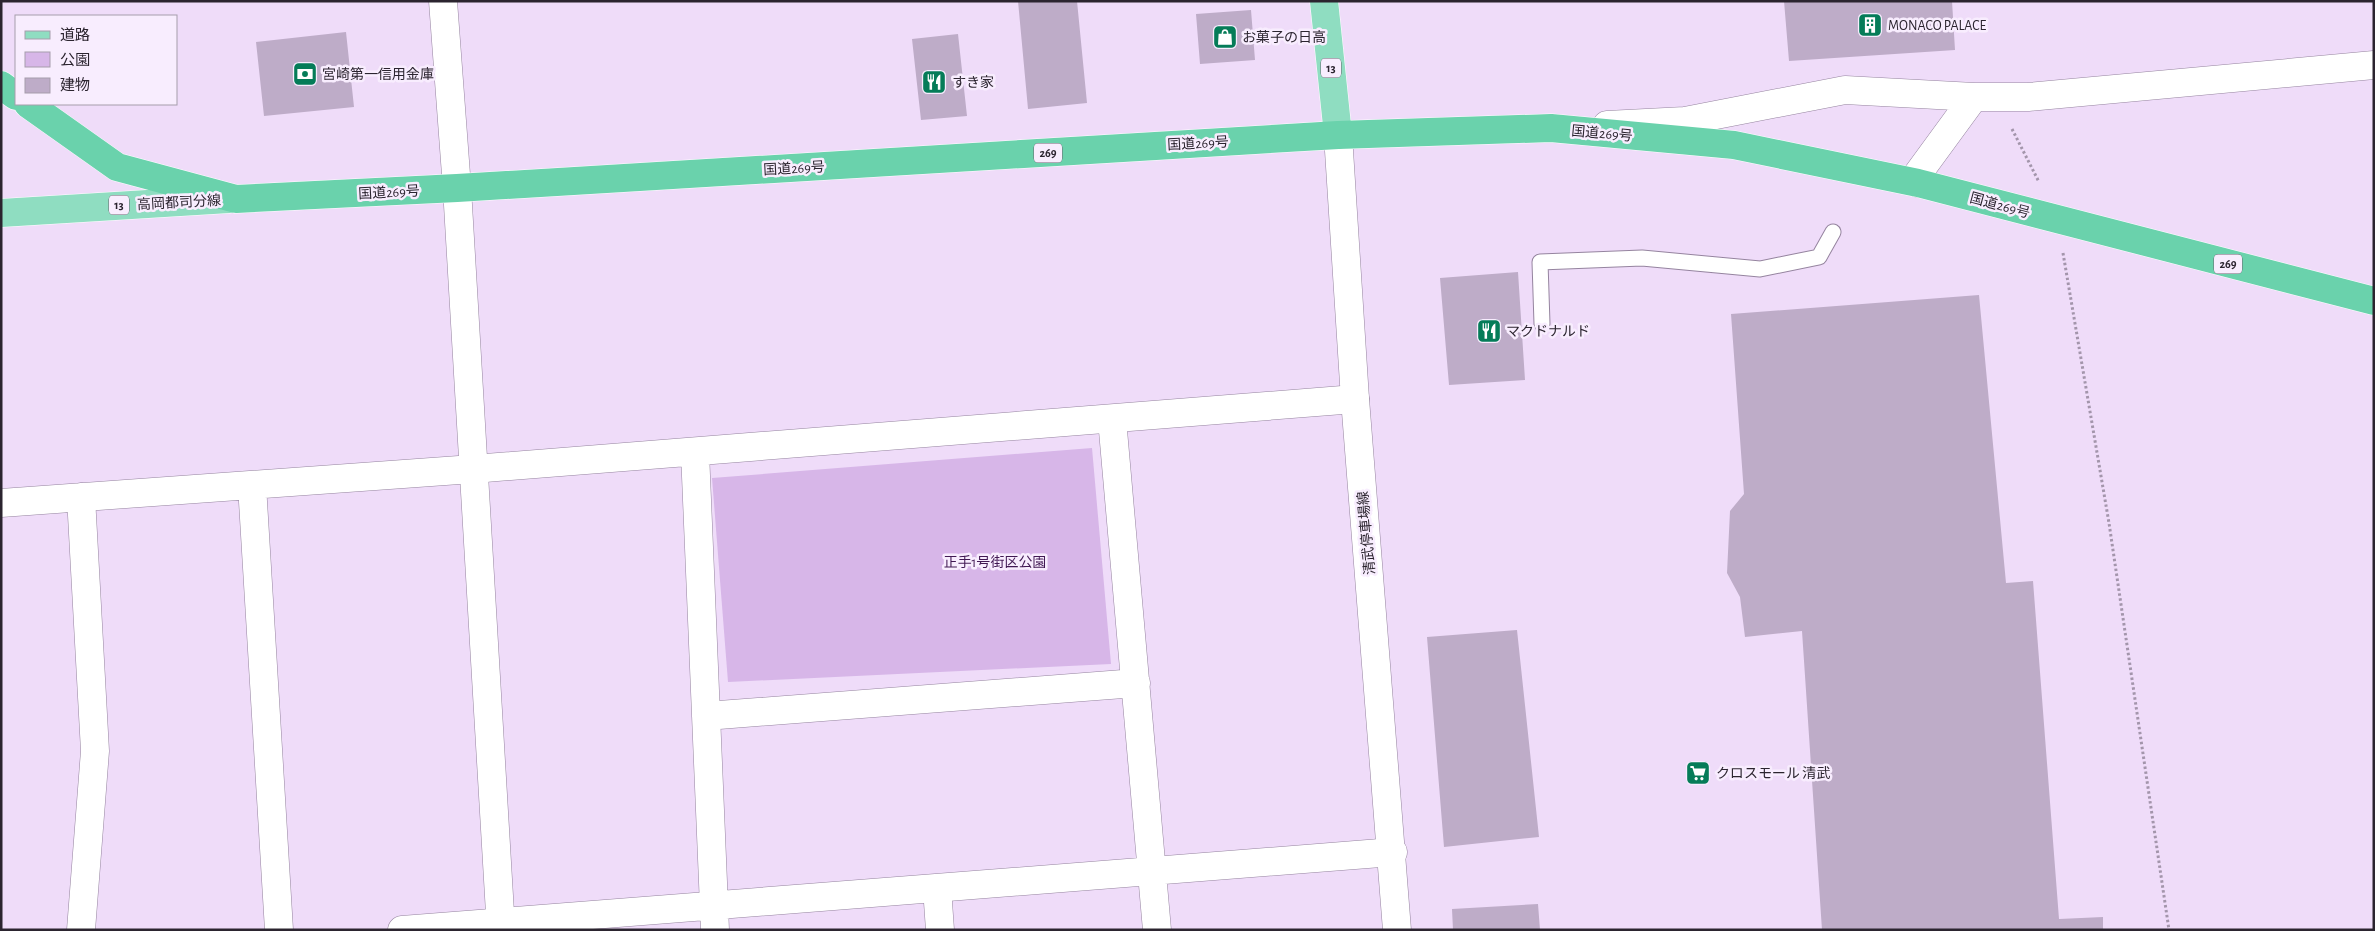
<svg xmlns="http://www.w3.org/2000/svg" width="2375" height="931" viewBox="0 0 2375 931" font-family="'Alegreya Sans','Noto Sans JP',sans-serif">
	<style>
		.green { fill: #d7b6e8 }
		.building { fill: #beacc8 }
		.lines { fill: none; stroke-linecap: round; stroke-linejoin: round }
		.service-casing { stroke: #95849f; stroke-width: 17 }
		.minor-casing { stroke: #95849f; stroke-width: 29 }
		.tertiary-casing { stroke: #95849f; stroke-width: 29 }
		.secondary-casing { stroke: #95849f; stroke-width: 29 }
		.primary-casing { stroke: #fff; stroke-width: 29 }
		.trunk-casing { stroke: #fff; stroke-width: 29 }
		.path { stroke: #a395ab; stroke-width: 3; stroke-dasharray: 2.5 2.5; stroke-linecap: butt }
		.service { stroke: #fff; stroke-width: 15 }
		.minor { stroke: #fff; stroke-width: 28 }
		.tertiary { stroke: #fff; stroke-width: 28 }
		.secondary { stroke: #fff; stroke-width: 28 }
		.primary { stroke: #8fddc1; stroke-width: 28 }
		.trunk { stroke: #6ad2ac; stroke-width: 28 }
		.labels { text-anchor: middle; stroke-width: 5; stroke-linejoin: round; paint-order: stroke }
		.shield { fill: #f8edfe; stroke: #68606d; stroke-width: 1 }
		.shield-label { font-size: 12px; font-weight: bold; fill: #2b242f }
		.poi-label { font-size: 14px; fill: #2b242f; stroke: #f8edfe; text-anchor: start }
		.street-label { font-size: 14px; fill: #2b242f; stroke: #f8edfe }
		.park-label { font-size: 14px; fill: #411853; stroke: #f8edfe }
	</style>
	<rect width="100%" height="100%" fill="#efdcf9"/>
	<path class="green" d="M1092 448 1111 664 728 682 712 478Z"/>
	<path class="building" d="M1018 1H1077L1087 103 1028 109Z
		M1784 1H1952L1955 50 1789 61Z
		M1251 10 1255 60 1200 64 1196 14Z
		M346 32 354 107 264 116 256 42Z
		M958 34 967 116 921 120 912 39Z
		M1518 272 1525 380 1449 385 1440 278Z
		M1979 295 2006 583 2033 581 2059 919 2103 917V930H1822L1802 631 1745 637 1740 597 1727 573 1730 511 1744 494 1731 314Z
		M1517 630 1539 837 1444 847 1427 637Z
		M1538 904 1540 930H1453L1452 909Z"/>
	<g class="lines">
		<defs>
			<path id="service" d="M1542 324 1540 262 1642 258 1760 269 1819 257 1833 232"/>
			<path id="minor" d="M443 1 457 188
				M1607 125 1685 121 1845 90 1974 97H2028L2374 65
				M1918 183 1914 179 1974 97
				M1112 419 1157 930
				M695 452 715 930
				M252 485 279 930
				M81 497 95 751 81 930
				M1 503 473 469 1355 399
				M706 716 1136 683
				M937 888 940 930
				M402 930 1393 852"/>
			<path id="tertiary" d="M457 188 501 930"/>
			<path id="secondary" d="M1338 135 1355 399 1397 930"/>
			<path id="primary" d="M1324 1 1338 135
				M1 213 229 199"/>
			<path id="trunk" d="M1 85 16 96
				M28 104 117 167 236 199 457 188 1338 135 1551 128 1734 145 1918 183 2374 301"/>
		</defs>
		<use href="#service" class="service-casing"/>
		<use href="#minor" class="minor-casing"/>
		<use href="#tertiary" class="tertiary-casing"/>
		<use href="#secondary" class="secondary-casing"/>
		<use href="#primary" class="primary-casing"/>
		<use href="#trunk" class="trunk-casing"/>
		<path class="path" d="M2012 129 2039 182
			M2063 253 2109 523 2169 930"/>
		<use href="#service" class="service"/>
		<use href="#minor" class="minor"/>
		<use href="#tertiary" class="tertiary"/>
		<use href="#secondary" class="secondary"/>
		<use href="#primary" class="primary"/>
		<use href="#trunk" class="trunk"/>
	</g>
	<defs>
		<symbol id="building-square" viewBox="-11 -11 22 22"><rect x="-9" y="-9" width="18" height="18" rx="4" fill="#057c58" stroke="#f8edfe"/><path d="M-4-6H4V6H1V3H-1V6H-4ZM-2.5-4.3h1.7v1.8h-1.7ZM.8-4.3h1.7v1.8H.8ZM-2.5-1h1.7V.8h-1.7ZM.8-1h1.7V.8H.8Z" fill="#fff"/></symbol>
		<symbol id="shop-square" viewBox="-11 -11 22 22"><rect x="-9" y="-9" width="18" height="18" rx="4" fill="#057c58" stroke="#f8edfe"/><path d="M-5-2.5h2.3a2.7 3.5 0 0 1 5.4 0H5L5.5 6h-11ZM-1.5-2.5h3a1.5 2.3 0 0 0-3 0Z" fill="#fff"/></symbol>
		<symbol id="bank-square" viewBox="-11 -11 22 22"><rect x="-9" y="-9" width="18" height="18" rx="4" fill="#057c58" stroke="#f8edfe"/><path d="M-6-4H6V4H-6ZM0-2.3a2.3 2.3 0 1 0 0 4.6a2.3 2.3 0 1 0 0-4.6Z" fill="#fff"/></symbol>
		<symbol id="restaurant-square" viewBox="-11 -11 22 22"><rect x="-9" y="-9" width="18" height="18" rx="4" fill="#057c58" stroke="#f8edfe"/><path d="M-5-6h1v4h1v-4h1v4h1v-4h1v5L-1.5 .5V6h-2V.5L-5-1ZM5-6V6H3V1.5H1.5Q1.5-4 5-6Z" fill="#fff"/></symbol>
		<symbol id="supermarket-square" viewBox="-11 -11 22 22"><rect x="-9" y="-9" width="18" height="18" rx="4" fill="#057c58" stroke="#f8edfe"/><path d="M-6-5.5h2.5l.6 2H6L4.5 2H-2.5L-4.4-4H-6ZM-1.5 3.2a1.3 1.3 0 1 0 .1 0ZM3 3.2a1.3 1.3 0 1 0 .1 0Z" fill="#fff"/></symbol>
	</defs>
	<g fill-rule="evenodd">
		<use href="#building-square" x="1856" y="11" width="28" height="28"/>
		<use href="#shop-square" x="1211" y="23" width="28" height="28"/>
		<use href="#bank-square" x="291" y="60" width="28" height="28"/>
		<use href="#restaurant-square" x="920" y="68" width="28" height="28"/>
		<use href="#restaurant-square" x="1475" y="317" width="28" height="28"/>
		<use href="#supermarket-square" x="1684" y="759" width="28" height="28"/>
	</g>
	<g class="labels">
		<g class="shield">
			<rect x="1321" y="58.5" width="20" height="19" rx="4"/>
			<rect x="1034" y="143.5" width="28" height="19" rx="4"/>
			<rect x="109" y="195.5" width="20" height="19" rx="4"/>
			<rect x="2214" y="254.5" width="28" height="19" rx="4"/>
		</g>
		<g class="shield-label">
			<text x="1331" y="72">13</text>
			<text x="1048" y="157">269</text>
			<text x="119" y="209">13</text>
			<text x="2228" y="268">269</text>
		</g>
		<g class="poi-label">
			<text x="1888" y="30">MONACO PALACE</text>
			<text x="1242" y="42">お菓子の日高</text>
			<text x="322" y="79">宮崎第一信用金庫</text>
			<text x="952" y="87">すき家</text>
			<text x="1506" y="336">マクドナルド</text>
			<text x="1716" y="778">クロスモール 清武</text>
		</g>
		<g class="street-label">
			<text transform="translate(1602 133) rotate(5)" y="5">国道269号</text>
			<text transform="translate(1198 143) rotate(-3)" y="5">国道269号</text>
			<text transform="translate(794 168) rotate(-3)" y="5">国道269号</text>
			<text transform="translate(389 192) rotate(-3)" y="5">国道269号</text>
			<text transform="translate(179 202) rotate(-3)" y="5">高岡都司分線</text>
			<text transform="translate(2000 205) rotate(15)" y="5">国道269号</text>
			<text transform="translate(1366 533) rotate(-95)" y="5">清武停車場線</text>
		</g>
		<g class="park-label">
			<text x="995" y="567">正手1号街区公園</text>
		</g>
	</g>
	<rect width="2375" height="931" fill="none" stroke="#2b242f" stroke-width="5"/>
	<rect x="15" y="15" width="162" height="90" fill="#f8edfe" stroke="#a69dab"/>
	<rect x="25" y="31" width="25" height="8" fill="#8fddc1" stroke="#a69dab"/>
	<text x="60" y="40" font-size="15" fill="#2b242f">道路</text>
	<rect x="25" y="52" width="25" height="15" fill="#d7b6e8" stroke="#a69dab"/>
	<text x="60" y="65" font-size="15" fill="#2b242f">公園</text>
	<rect x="25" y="78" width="25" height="15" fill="#beacc8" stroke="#a69dab"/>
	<text x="60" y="90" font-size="15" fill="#2b242f">建物</text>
</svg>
